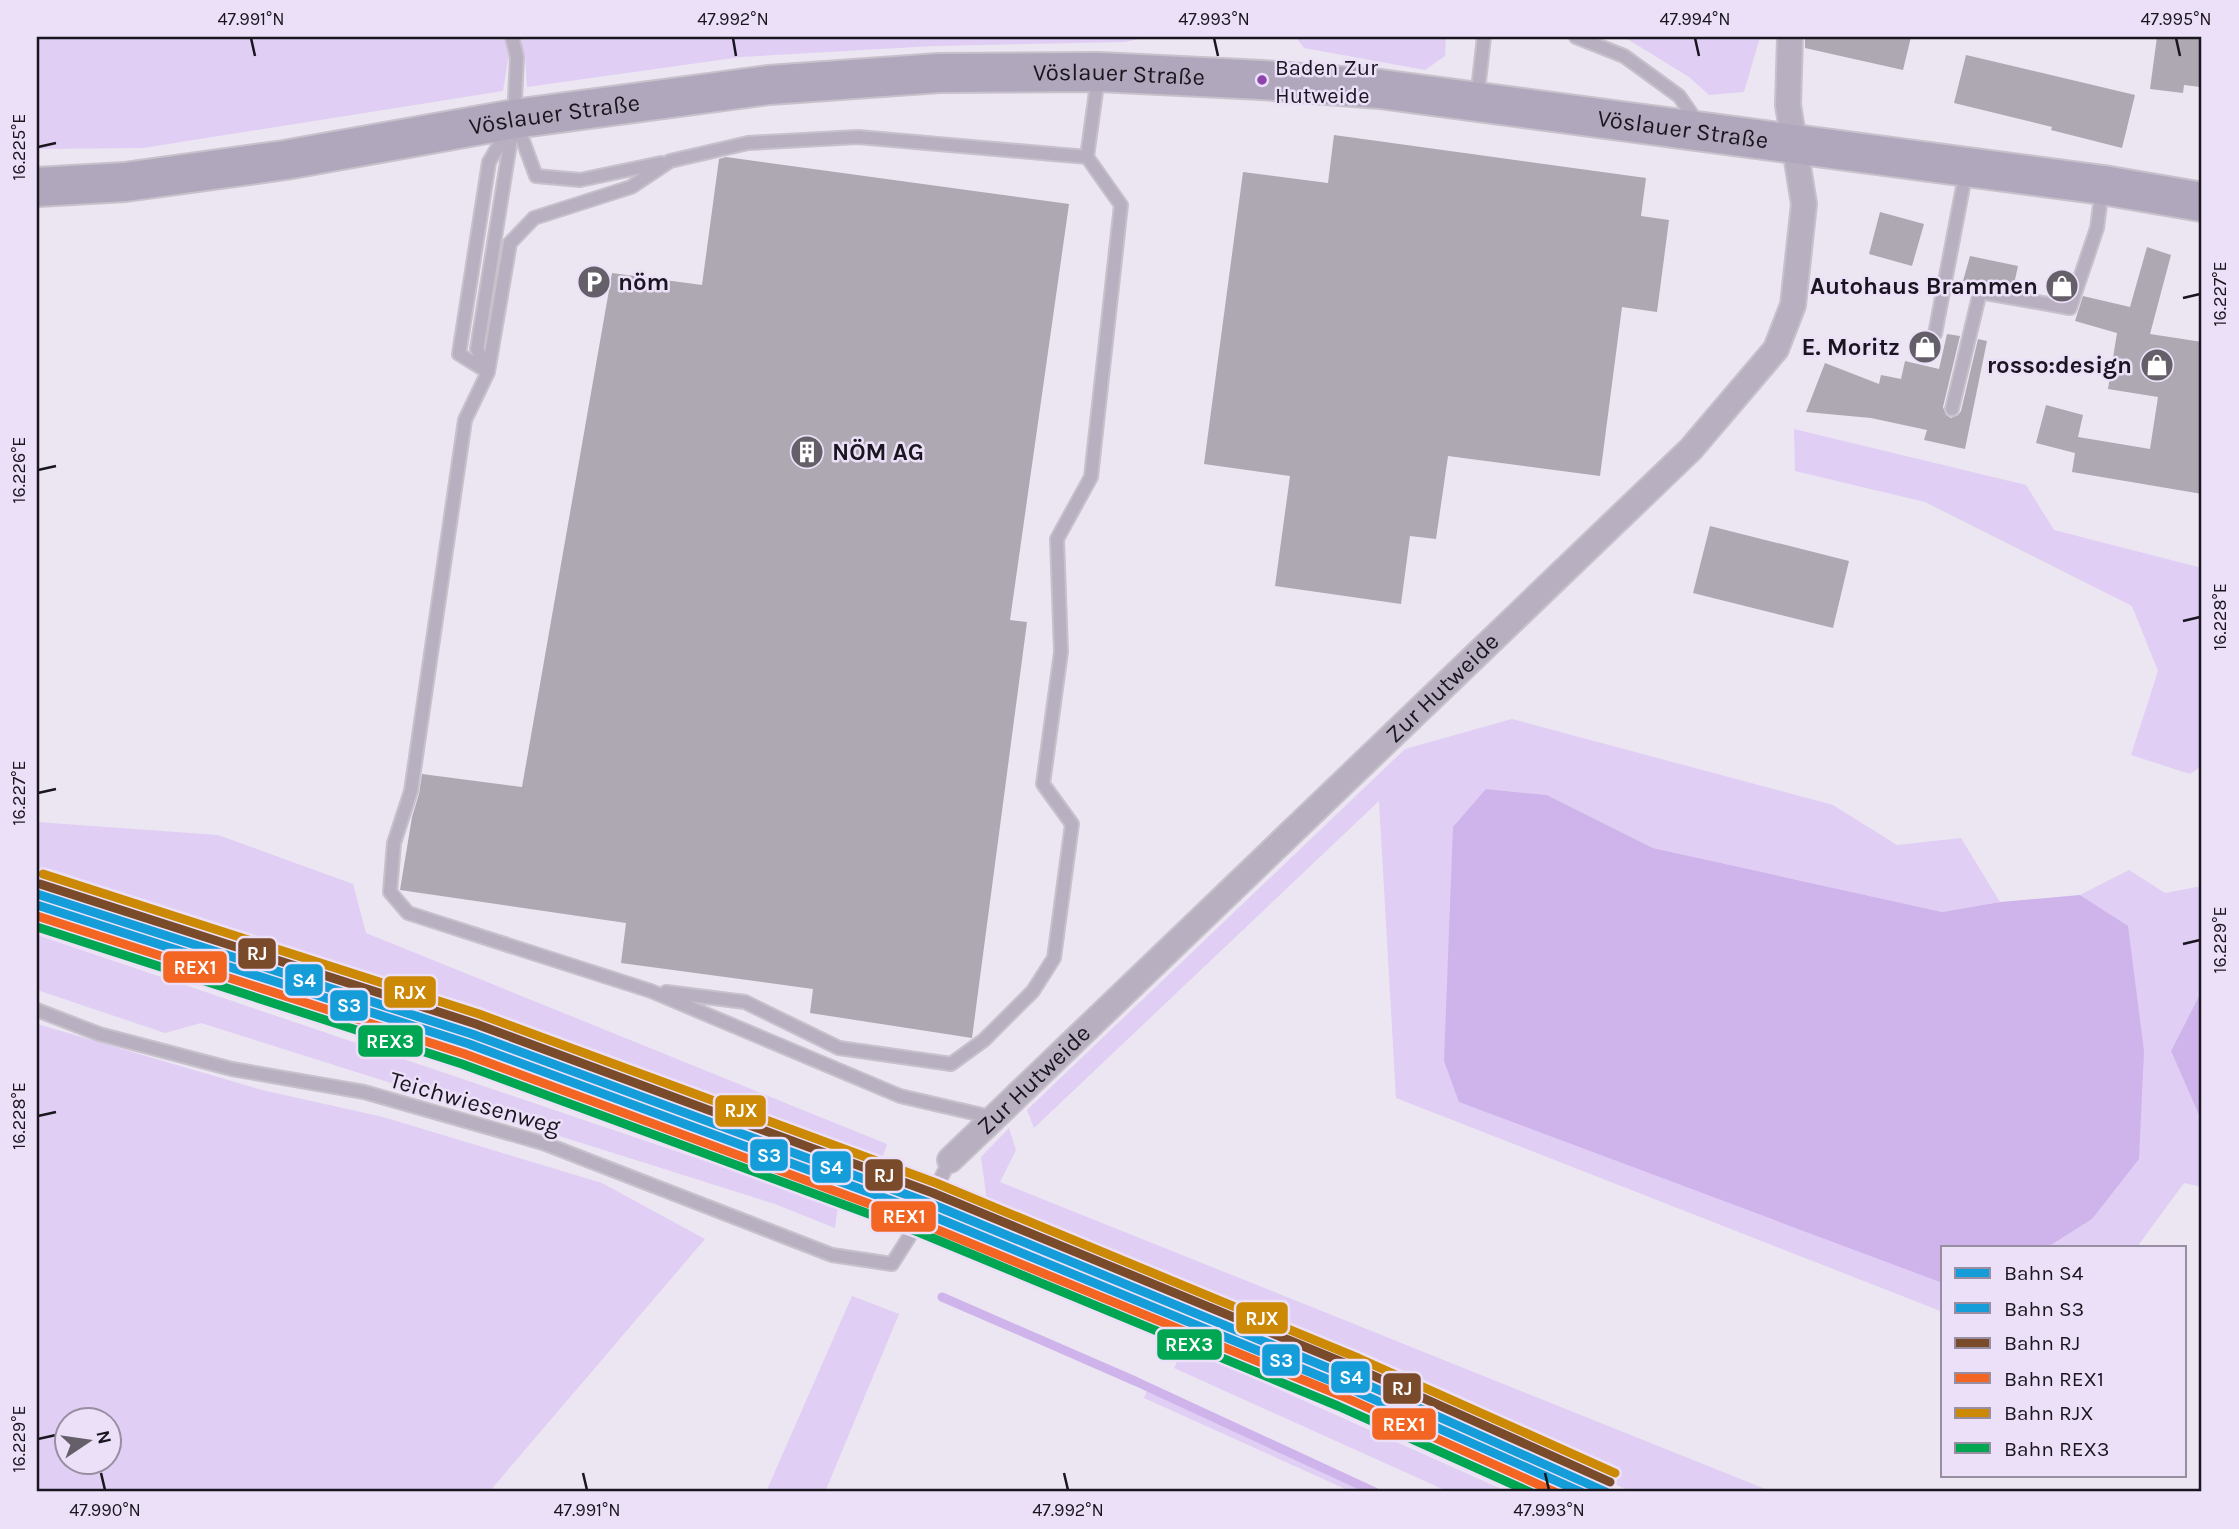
<svg xmlns="http://www.w3.org/2000/svg" width="2239" height="1529" viewBox="0 0 2239 1529" font-family="Karla,sans-serif">
	<style>
		.green { fill: #e0cef4; fill-rule: evenodd }
		.water { fill: #cfb4eb }
		.lines { fill: none; stroke-linecap: round; stroke-linejoin: round }
		.stream { stroke: #cfb4eb; stroke-width: 9 }
		.building { fill: #ada8b2 }
		.service-casing { stroke: #c6c1cb; stroke-width: 16 }
		.minor-casing { stroke: #c6c1cb; stroke-width: 28 }
		.primary-casing { stroke: #c6c1cb; stroke-width: 42 }
		.service { stroke: #b8b0c1; stroke-width: 12 }
		.minor { stroke: #b8b0c1; stroke-width: 24 }
		.primary { stroke: #b1a7bc; stroke-width: 38 }
		.rail-1-casing { stroke: #ebe0f8; stroke-width: 14 }
		.rail-2-casing { stroke: #ebe0f8; stroke-width: 14 }
		.rail-3-casing { stroke: #ebe0f8; stroke-width: 14 }
		.rail-4-casing { stroke: #ebe0f8; stroke-width: 14 }
		.rail-5-casing { stroke: #ebe0f8; stroke-width: 14 }
		.rail-6-casing { stroke: #ebe0f8; stroke-width: 14 }
		.rail-1 { stroke: #159dd9; stroke-width: 9 }
		.rail-2 { stroke: #159dd9; stroke-width: 9 }
		.rail-3 { stroke: #7a4b2a; stroke-width: 9 }
		.rail-4 { stroke: #f26522; stroke-width: 9 }
		.rail-5 { stroke: #cb8906; stroke-width: 9 }
		.rail-6 { stroke: #00a651; stroke-width: 9 }
		.ticks { fill: none; stroke: #1a161f; stroke-width: 2.5 }
		.bus-dot { fill: #8e44ad; stroke: #ebe0f8; stroke-width: 2.5 }
		.labels { text-anchor: middle; stroke-width: 5; stroke-linejoin: round; paint-order: stroke }
		.bus-label { font-size: 22px; fill: #1a161f; stroke: #ebe0f8; text-anchor: start }
		.street-label { font-size: 24px; fill: #1a161f; stroke: #ebe0f8 }
		.poi-label { font-size: 24px; font-weight: bold; fill: #1a161f; stroke: #ebe0f8; text-anchor: end }
		.line-badge { stroke: #ebe0f8; stroke-width: 2.5 }
		.badge-label { font-size: 19px; text-anchor: middle; font-weight: bold; fill: #fff }
		.neatline { fill: none; stroke: #1a161f; stroke-width: 2.5 }
		.ticks-label { font-size: 18px; text-anchor: middle; fill: #1a161f }
	</style>
	<rect width="100%" height="100%" fill="#ece6f2"/>
	<path class="green" d="M37 37H1147L1125 42 934 46 741 57 527 87 525 56 508 59 503 91 143 148 37 149Z
		M1296 37H1446L1445 56 1425 70 1304 48Z
		M1624 37H1760L1744 92 1709 95 1689 77Z
		M1794 429 2026 485 2054 530 2202 568V766L2190 774 2131 755 2158 671 2132 606 1925 502 1795 471Z
		M1512 719 1833 805 1897 845 1961 838 2000 902 1942 912 1653 848 1547 795 1486 789 1940 1282H1943V1312L1396 1098 1379 801 1034 1128 1027 1110 1405 749Z
		M37 822 218 835 353 884 366 933 887 1144 879 1167 634 1072 316 959 37 874Z
		M2129 870 2165 893 2202 886V990L2171 1051 2202 1122V1187L2184 1183 2137 1247H2048L2092 1219 2128 927 2080 895Z
		M37 935 838 1206 835 1228 775 1204 201 1023 165 1033 37 990Z
		M37 1024 262 1090 383 1117 602 1183 705 1239 489 1492H37ZM66 1420H108V1462H66Z
		M1009 1128 1016 1150 1000 1182 1773 1492H1632L1358 1368 989 1216 981 1157Z
		M852 1296 899 1314 825 1492H766Z
		M1184 1347 1504 1490 1509 1492H1449L1174 1368Z
		M1148 1388 1383 1492H1352L1144 1398Z"/>
	<path class="water" d="M1486 789 1547 795 1653 848 1942 912 2000 902 2080 895 2128 926 2144 1051 2139 1159 2092 1219 2048 1247H1943V1282H1940L1459 1102 1444 1061 1453 827Z
		M2202 990V1122L2171 1051Z"/>
	<g class="lines">
		<path class="stream" d="M942 1297 1135 1381 1375 1492"/>
	</g>
	<path class="building" d="M1805 37H1911L1903 70 1805 48Z
		M2157 37H2202L2200 87 2184 85 2183 93 2150 89Z
		M1966 55 2135 95 2122 148 2051 130 2052 127 1954 103Z
		M1334 135 1646 178 1641 216 1669 220 1657 312 1622 307 1600 476 1448 456 1436 539 1410 536 1401 604 1275 586 1290 476 1204 464 1243 172 1328 183Z
		M726 157 1069 204 1010 620 1027 622 972 1038 810 1013 813 989 621 963 626 923 400 890 412 817 419 794 422 774 522 787 612 273 702 285 719 159Z
		M1880 212 1924 224 1912 266 1869 254Z
		M2147 247 2171 255 2150 334 2202 342V494L2072 472 2076 447 2075 453 2036 443 2046 405 2083 415 2078 437 2150 449 2158 397 2108 389 2117 333 2075 321 2083 296 2130 307Z
		M1970 256 2018 266 2013 289 1963 281Z
		M1947 334 1960 336 1943 407 1946 415 1951 418 1958 415 1961 411 1978 339 1987 341 1965 449 1924 440 1927 430 1871 418 1806 412 1825 363 1879 384 1881 375 1901 379 1905 361 1939 369Z
		M1710 526 1849 561 1833 628 1693 593Z"/>
	<g class="lines">
		<defs>
			<path id="service" d="M1576 37 1624 56 1679 96 1698 123
				M1477 99 1484 37
				M516 122 536 176 580 180 661 163
				M1935 334 1966 171
				M488 372 477 349 514 119 517 57 512 37
				M488 372 459 354 489 162 509 128
				M1952 409 1980 292 2070 308 2097 228 2102 189
				M666 992 745 1002 839 1048 951 1064 984 1040 1033 991 1054 958 1072 824 1043 784 1061 652 1057 539 1091 477 1121 205 1087 157
				M37 1010 99 1034 232 1069 364 1092 543 1143 832 1255 892 1264 921 1218 950 1160
				M995 1118 900 1096 651 991 408 913 390 892 394 843 411 791 465 420 488 372 510 243 534 218 631 187 670 161 748 143 858 137 1087 157 1098 77"/>
			<g id="minor">
				<path id="s1" d="M950 1160 1691 449 1776 349 1793 305 1804 204 1788 105 1790 37"/>
			</g>
			<g id="primary">
				<path id="s2" d="M37 187 125 182 285 160 514 119 769 85 939 73 1099 72 1262 80 1380 89 2103 185 2202 202"/>
			</g>
		</defs>
		<use href="#service" class="service-casing"/>
		<use href="#minor" class="minor-casing"/>
		<use href="#primary" class="primary-casing"/>
		<use href="#service" class="service"/>
		<use href="#minor" class="minor"/>
		<use href="#primary" class="primary"/>
		<defs>
			<path id="rail-1" d="M37 894 472 1034 929 1203 1350 1377 1606 1492"/>
			<path id="rail-2" d="M37 905 469 1044 925 1213 1346 1387 1581 1492"/>
			<path id="rail-3" d="M40 884 476 1024 933 1193 1354 1367 1610 1482"/>
			<path id="rail-4" d="M37 916 465 1054 921 1223 1342 1396 1555 1492"/>
			<path id="rail-5" d="M43 874 479 1014 936 1183 1358 1358 1615 1473"/>
			<path id="rail-6" d="M37 927 462 1064 918 1232 1338 1406 1530 1492"/>
		</defs>
		<use href="#rail-1" class="rail-1-casing"/>
		<use href="#rail-2" class="rail-2-casing"/>
		<use href="#rail-3" class="rail-3-casing"/>
		<use href="#rail-4" class="rail-4-casing"/>
		<use href="#rail-5" class="rail-5-casing"/>
		<use href="#rail-6" class="rail-6-casing"/>
		<use href="#rail-1" class="rail-1"/>
		<use href="#rail-2" class="rail-2"/>
		<use href="#rail-3" class="rail-3"/>
		<use href="#rail-4" class="rail-4"/>
		<use href="#rail-5" class="rail-5"/>
		<use href="#rail-6" class="rail-6"/>
	</g>
	<path class="ticks" d="M251 38 255 56M733 38 736 56M1214 38 1218 56M1695 38 1699 56M2176 38 2180 56M38 147 56 143M2183 298 2200 294M38 470 56 466M2183 621 2200 617M38 793 56 789M2183 944 2200 940M38 1116 56 1112M38 1439 56 1435M101 1473 105 1490M583 1473 587 1490M1064 1473 1068 1490M1545 1473 1549 1490"/>
	<defs>
		<symbol id="parking-disc" viewBox="-11 -11 22 22"><circle r="9.5" fill="#645f69" stroke="#ebe0f8"/><path d="M-3.5-5.5H1a3.5 3.5 0 0 1 0 7H-1V5.5H-3.5ZM-1-3.4V-.6H.8a1.4 1.4 0 0 0 0-2.8Z" fill="#fff"/></symbol>
		<symbol id="shop-disc" viewBox="-11 -11 22 22"><circle r="9.5" fill="#645f69" stroke="#ebe0f8"/><path d="M-5-2.5h2.3a2.7 3.5 0 0 1 5.4 0H5L5.5 6h-11ZM-1.5-2.5h3a1.5 2.3 0 0 0-3 0Z" fill="#fff"/></symbol>
		<symbol id="building-disc" viewBox="-11 -11 22 22"><circle r="9.5" fill="#645f69" stroke="#ebe0f8"/><path d="M-4-6H4V6H1V3H-1V6H-4ZM-2.5-4.3h1.7v1.8h-1.7ZM.8-4.3h1.7v1.8H.8ZM-2.5-1h1.7V.8h-1.7ZM.8-1h1.7V.8H.8Z" fill="#fff"/></symbol>
	</defs>
	<g fill-rule="evenodd">
		<use href="#parking-disc" x="575" y="263" width="38" height="38"/>
		<use href="#shop-disc" x="2043" y="267" width="38" height="38"/>
		<use href="#shop-disc" x="1906" y="328" width="38" height="38"/>
		<use href="#shop-disc" x="2138" y="346" width="38" height="38"/>
		<use href="#building-disc" x="788" y="433" width="38" height="38"/>
	</g>
	<circle class="bus-dot" cx="1262" cy="80" r="6"/>
	<g class="labels">
		<g class="bus-label">
			<text x="1275" y="75">Baden Zur<tspan x="1275" dy="28">Hutweide</tspan></text>
		</g>
		<g class="street-label">
			<text dy="8" stroke="none"><textPath href="#s2" startOffset="1090">Vöslauer Straße</textPath></text>
			<text dy="8" stroke="none"><textPath href="#s2" startOffset="523">Vöslauer Straße</textPath></text>
			<text dy="8" stroke="none"><textPath href="#s2" startOffset="1657">Vöslauer Straße</textPath></text>
			<text dy="8" stroke="none"><textPath href="#s1" startOffset="682">Zur Hutweide</textPath></text>
			<text dy="8" stroke="none"><textPath href="#s1" startOffset="116">Zur Hutweide</textPath></text>
			<text transform="translate(475 1103) rotate(16)" y="8">Teichwiesenweg</text>
		</g>
		<g class="poi-label">
			<text x="618" y="290" text-anchor="start">nöm</text>
			<text x="2038" y="294">Autohaus Brammen</text>
			<text x="1900" y="355">E. Moritz</text>
			<text x="2132" y="373">rosso:design</text>
			<text x="832" y="460" text-anchor="start">NÖM AG</text>
		</g>
	</g>
	<g class="line-badge">
		<rect x="237" y="937" width="40" height="33" rx="7" fill="#7a4b2a"/>
		<rect x="162" y="950" width="66" height="34" rx="7" fill="#f26522"/>
		<rect x="284" y="963" width="40" height="34" rx="7" fill="#159dd9"/>
		<rect x="383" y="975" width="54" height="34" rx="7" fill="#cb8906"/>
		<rect x="329" y="989" width="40" height="33" rx="7" fill="#159dd9"/>
		<rect x="357" y="1024" width="67" height="34" rx="7" fill="#00a651"/>
		<rect x="714" y="1094" width="53" height="34" rx="7" fill="#cb8906"/>
		<rect x="749" y="1138" width="40" height="34" rx="7" fill="#159dd9"/>
		<rect x="811" y="1150" width="41" height="34" rx="7" fill="#159dd9"/>
		<rect x="864" y="1158" width="40" height="34" rx="7" fill="#7a4b2a"/>
		<rect x="870" y="1200" width="67" height="33" rx="7" fill="#f26522"/>
		<rect x="1235" y="1301" width="54" height="34" rx="7" fill="#cb8906"/>
		<rect x="1156" y="1328" width="67" height="33" rx="7" fill="#00a651"/>
		<rect x="1261" y="1343" width="40" height="34" rx="7" fill="#159dd9"/>
		<rect x="1330" y="1360" width="41" height="34" rx="7" fill="#159dd9"/>
		<rect x="1382" y="1372" width="40" height="33" rx="7" fill="#7a4b2a"/>
		<rect x="1371" y="1407" width="66" height="34" rx="7" fill="#f26522"/>
	</g>
	<g class="badge-label">
		<text x="257" y="960">RJ</text>
		<text x="195" y="974">REX1</text>
		<text x="304" y="987">S4</text>
		<text x="410" y="999">RJX</text>
		<text x="349" y="1012">S3</text>
		<text x="390" y="1048">REX3</text>
		<text x="741" y="1117">RJX</text>
		<text x="769" y="1162">S3</text>
		<text x="831" y="1174">S4</text>
		<text x="884" y="1182">RJ</text>
		<text x="904" y="1223">REX1</text>
		<text x="1262" y="1325">RJX</text>
		<text x="1189" y="1351">REX3</text>
		<text x="1281" y="1367">S3</text>
		<text x="1351" y="1384">S4</text>
		<text x="1402" y="1395">RJ</text>
		<text x="1404" y="1431">REX1</text>
	</g>
	<rect width="2239" height="1529" fill="none" stroke="#ebe0f8" stroke-width="77"/>
	<rect x="1941" y="1246" width="245" height="231" fill="#ebe0f8" stroke="#978fa1" stroke-width="2"/>
	<rect x="1955" y="1268" width="35" height="10" fill="#159dd9" stroke="#978fa1" stroke-width="2"/>
	<text x="2004" y="1280" font-size="21" fill="#1a161f">Bahn S4</text>
	<rect x="1955" y="1303" width="35" height="10" fill="#159dd9" stroke="#978fa1" stroke-width="2"/>
	<text x="2004" y="1316" font-size="21" fill="#1a161f">Bahn S3</text>
	<rect x="1955" y="1338" width="35" height="10" fill="#7a4b2a" stroke="#978fa1" stroke-width="2"/>
	<text x="2004" y="1350" font-size="21" fill="#1a161f">Bahn RJ</text>
	<rect x="1955" y="1373" width="35" height="10" fill="#f26522" stroke="#978fa1" stroke-width="2"/>
	<text x="2004" y="1386" font-size="21" fill="#1a161f">Bahn REX1</text>
	<rect x="1955" y="1408" width="35" height="10" fill="#cb8906" stroke="#978fa1" stroke-width="2"/>
	<text x="2004" y="1420" font-size="21" fill="#1a161f">Bahn RJX</text>
	<rect x="1955" y="1443" width="35" height="10" fill="#00a651" stroke="#978fa1" stroke-width="2"/>
	<text x="2004" y="1456" font-size="21" fill="#1a161f">Bahn REX3</text>
	<g transform="translate(88 1441) rotate(77)"><circle r="33" fill="#ebe0f8" stroke="#978fa1" stroke-width="2"/>
	<path d="M0-5L12 26L0 18L-12 26Z" fill="#645f69"/>
	<text y="-10" font-size="19" font-weight="bold" text-anchor="middle" fill="#1a161f">N</text>
	</g>
	<rect x="38" y="38" width="2162" height="1452" class="neatline"/>
	<g class="ticks-label">
		<text x="251" y="25">47.991°N</text>
		<text x="733" y="25">47.992°N</text>
		<text x="1214" y="25">47.993°N</text>
		<text x="1695" y="25">47.994°N</text>
		<text x="2176" y="25">47.995°N</text>
		<text transform="translate(19 147) rotate(-90)" y="6">16.225°E</text>
		<text transform="translate(2220 294) rotate(-90)" y="6">16.227°E</text>
		<text transform="translate(19 470) rotate(-90)" y="6">16.226°E</text>
		<text transform="translate(2220 617) rotate(-90)" y="6">16.228°E</text>
		<text transform="translate(19 793) rotate(-90)" y="6">16.227°E</text>
		<text transform="translate(2220 940) rotate(-90)" y="6">16.229°E</text>
		<text transform="translate(19 1116) rotate(-90)" y="6">16.228°E</text>
		<text transform="translate(19 1439) rotate(-90)" y="6">16.229°E</text>
		<text x="105" y="1516">47.990°N</text>
		<text x="587" y="1516">47.991°N</text>
		<text x="1068" y="1516">47.992°N</text>
		<text x="1549" y="1516">47.993°N</text>
	</g>
</svg>
